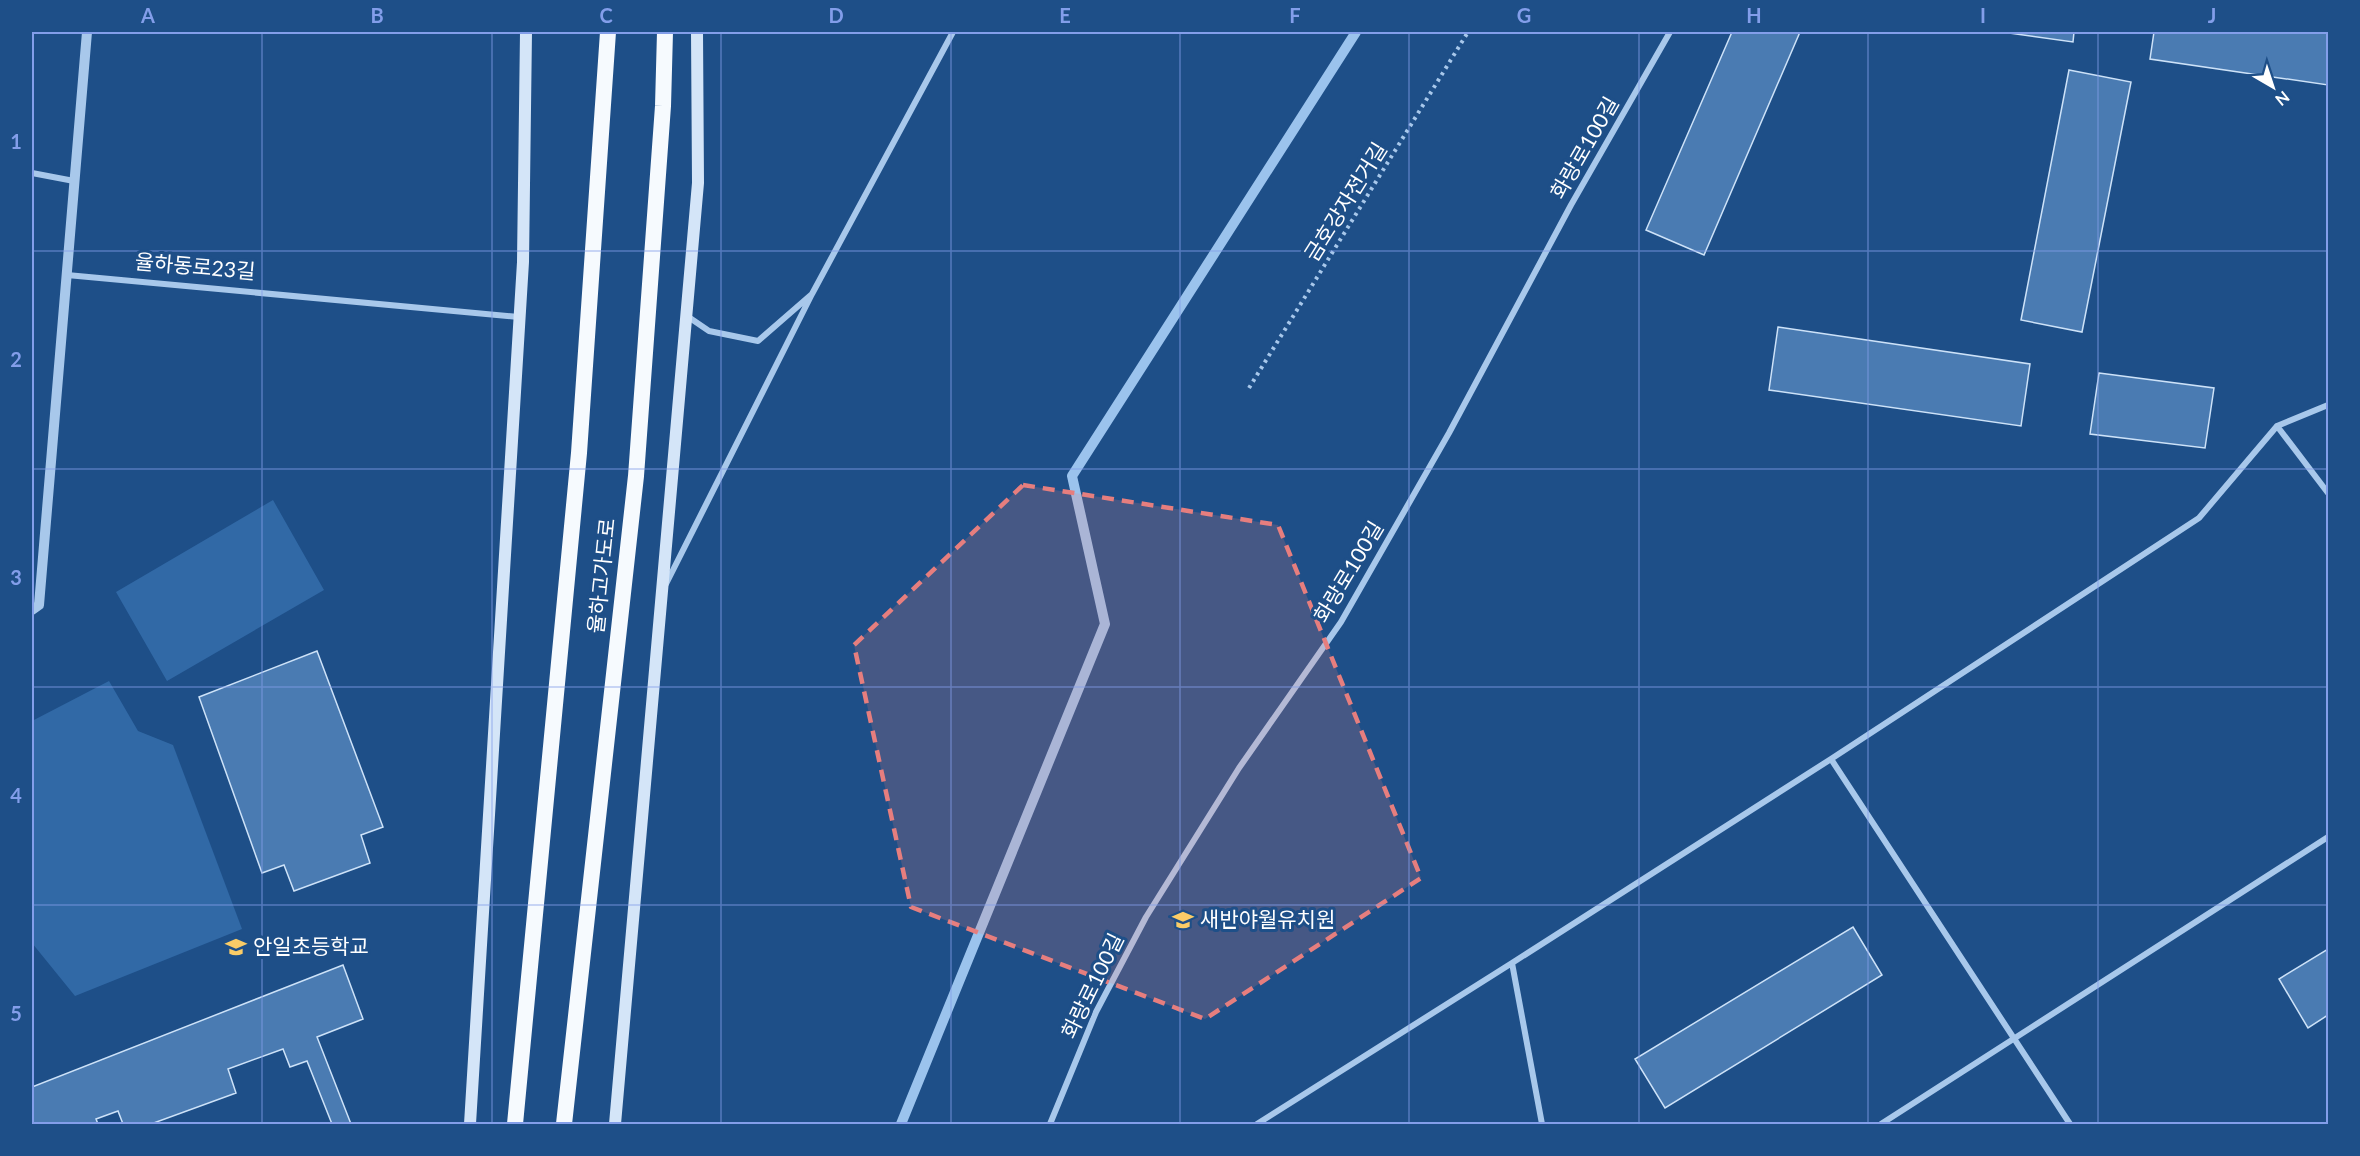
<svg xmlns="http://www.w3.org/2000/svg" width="2360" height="1156" viewBox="0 0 2360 1156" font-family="Lato,'Noto Sans KR',sans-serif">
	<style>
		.green { fill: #3169a6 }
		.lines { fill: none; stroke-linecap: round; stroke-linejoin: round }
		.stream { stroke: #9bc3ed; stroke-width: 10 }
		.building { fill: #4a7bb2; stroke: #cde2f8; stroke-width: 1.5 }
		.path { stroke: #a8c8eb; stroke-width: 4; stroke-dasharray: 3 4.5; stroke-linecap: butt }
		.minor { stroke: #a8c8eb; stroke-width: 6 }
		.tertiary { stroke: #a8c8eb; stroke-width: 10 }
		.secondary { stroke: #d4e5f8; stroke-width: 12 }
		.trunk { stroke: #f6fafe; stroke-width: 16 }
		.marked { fill: #e67e7e; fill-opacity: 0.2; stroke: #e67e7e; stroke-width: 4.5; stroke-dasharray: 12 8; stroke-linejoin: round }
		.grid { fill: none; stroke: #839eea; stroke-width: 1.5; stroke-opacity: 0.55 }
		.labels { text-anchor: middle; stroke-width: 6; stroke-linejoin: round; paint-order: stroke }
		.street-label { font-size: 21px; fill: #fff; stroke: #1e4f88 }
		.poi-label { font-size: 21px; fill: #fff; stroke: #1e4f88; text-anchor: start }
		.neatline { fill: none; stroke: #839eea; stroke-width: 2 }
		.grid-label { font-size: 20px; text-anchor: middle; font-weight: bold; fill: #839eea }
	</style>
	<rect width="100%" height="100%" fill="#1e4f88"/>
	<path class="green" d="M273 500 324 590 167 681 116 592Z
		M109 681 138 731 173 745 242 929 75 996 32 943V721Z"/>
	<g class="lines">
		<path class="stream" d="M901 1124 1105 624 1072 476 1356 32"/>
	</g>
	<path class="building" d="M1732 32H1800L1704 255 1646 230Z
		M2002 32H2074L2073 42Z
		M2154 32H2328V85L2150 59Z
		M2069 70 2131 82 2082 332 2021 320Z
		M1778 327 2030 364 2021 426 1769 390Z
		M2099 373 2214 388 2205 448 2090 434Z
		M317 651 383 827 361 835 370 863 294 891 284 865 262 873 199 697Z
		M1853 927 1882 975 1665 1108 1635 1059Z
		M2328 949V1015L2308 1028 2279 979Z
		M343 965 363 1019 317 1037 351 1124H332L307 1061 290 1067 283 1049 228 1069 236 1093 151 1124H123L118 1111 96 1119 98 1124H32V1087Z"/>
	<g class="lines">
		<path class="path" d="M1249 388 1468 32"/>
		<path class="minor" d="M32 173 74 181
			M67 275 519 317
			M812 294 953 32
			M2277 426 2328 493
			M666 584 812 294 758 341 709 331 687 316
			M1831 759 2070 1124
			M1050 1124 1096 1012 1146 917 1239 768 1341 622 1449 433 1571 205 1670 32
			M1257 1124 1512 963
			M1542 1124 1512 963 1831 759 2199 518 2277 426 2328 405
			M1881 1124 2328 837"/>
		<path class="tertiary" d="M32 610 39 605 87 32"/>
		<path class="secondary" d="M470 1124 523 262 526 32
			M615 1124 698 183 697 32"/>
		<path class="trunk" d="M515 1124 579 453 608 32
			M564 1124 636 476 663 106 665 32"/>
	</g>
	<path class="marked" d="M1023 485 1278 525 1421 878 1205 1019 911 907 854 645Z"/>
	<path class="grid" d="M262 32V1124M492 32V1124M721 32V1124M951 32V1124M1180 32V1124M1409 32V1124M1639 32V1124M1868 32V1124M2098 32V1124M32 251H2328M32 469H2328M32 687H2328M32 905H2328"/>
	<defs>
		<symbol id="school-bare" viewBox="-9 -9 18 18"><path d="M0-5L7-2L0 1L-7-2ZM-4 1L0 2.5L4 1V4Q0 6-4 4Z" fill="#facc67" stroke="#1e4f88" stroke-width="2.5" paint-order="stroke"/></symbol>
	</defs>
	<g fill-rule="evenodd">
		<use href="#school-bare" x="1168" y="905" width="30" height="30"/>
		<use href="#school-bare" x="221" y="932" width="30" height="30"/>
	</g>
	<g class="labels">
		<g class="street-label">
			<text transform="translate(1585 148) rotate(-60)" y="7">화랑로100길</text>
			<text transform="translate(1346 202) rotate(-58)" y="7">금호강자전거길</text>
			<text transform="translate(195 267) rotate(5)" y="7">율하동로23길</text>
			<text transform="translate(1349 572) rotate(-59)" y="7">화랑로100길</text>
			<text transform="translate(602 576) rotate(-84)" y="7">율하고가도로</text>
			<text transform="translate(1093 986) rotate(-64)" y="7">화랑로100길</text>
		</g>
		<g class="poi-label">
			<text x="1200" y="927">새반야월유치원</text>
			<text x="253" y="954">안일초등학교</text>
		</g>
	</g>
	<rect width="2360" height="1156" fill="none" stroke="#1e4f88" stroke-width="66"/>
	<g transform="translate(2273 87) rotate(141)" stroke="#1e4f88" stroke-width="4.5" paint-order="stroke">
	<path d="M0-4.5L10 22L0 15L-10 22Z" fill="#ffffff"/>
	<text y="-9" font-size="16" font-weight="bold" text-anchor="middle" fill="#ffffff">N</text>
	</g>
	<rect x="33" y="33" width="2294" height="1090" class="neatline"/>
	<g class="grid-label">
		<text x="148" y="23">A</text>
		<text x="377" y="23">B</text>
		<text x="606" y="23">C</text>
		<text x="836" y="23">D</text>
		<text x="1065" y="23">E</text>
		<text x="1295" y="23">F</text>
		<text x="1524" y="23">G</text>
		<text x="1754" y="23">H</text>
		<text x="1983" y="23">I</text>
		<text x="2212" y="23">J</text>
		<text x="16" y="149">1</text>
		<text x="16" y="367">2</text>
		<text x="16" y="585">3</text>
		<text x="16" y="803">4</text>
		<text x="16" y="1021">5</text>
	</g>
</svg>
